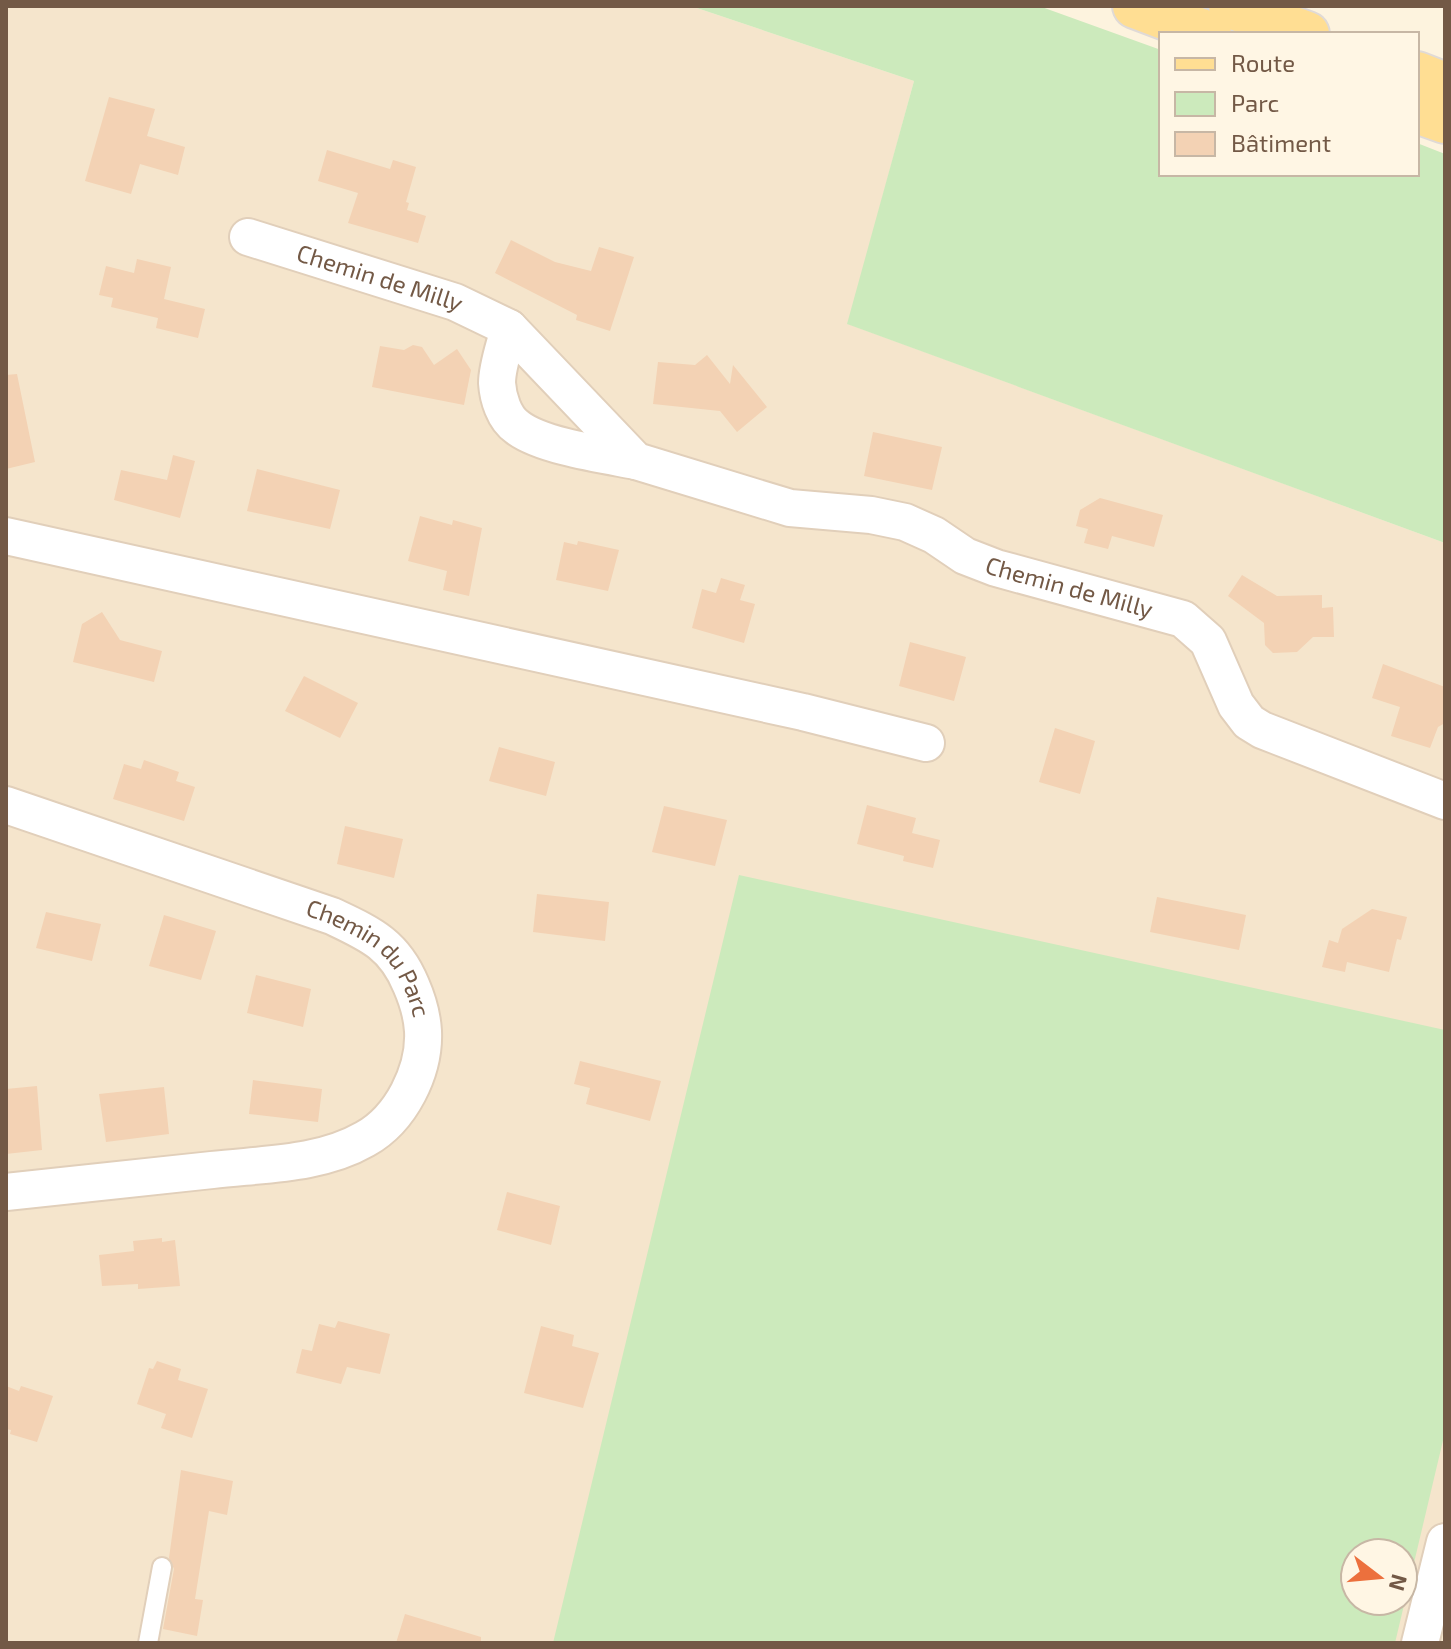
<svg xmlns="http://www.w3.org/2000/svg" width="1451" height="1649" viewBox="0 0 1451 1649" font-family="'Exo 2',sans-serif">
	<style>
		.residential { fill: #f5e5cc; fill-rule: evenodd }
		.green { fill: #cceabc; fill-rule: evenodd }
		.building { fill: #f3d2b4 }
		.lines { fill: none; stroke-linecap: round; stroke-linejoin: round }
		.service-casing { stroke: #e1cfba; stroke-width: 22 }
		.minor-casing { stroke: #e1cfba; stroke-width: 40 }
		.primary-casing { stroke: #e0dad6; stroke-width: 48 }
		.service { stroke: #fff; stroke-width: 18 }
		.minor { stroke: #fff; stroke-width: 36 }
		.primary { stroke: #ffde93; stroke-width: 44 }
		.labels { text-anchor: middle; stroke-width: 7; stroke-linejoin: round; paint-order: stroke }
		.street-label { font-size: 24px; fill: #735946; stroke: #fff6e4 }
	</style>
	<rect width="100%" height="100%" fill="#fdf3de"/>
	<path class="residential" d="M6 6H691L914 81 848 324 1445 543V1643H6ZM1355 1553H1403V1601H1355Z"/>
	<path class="green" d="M691 6H1039L1161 50V174H1417V143L1445 154V543L847 324 914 81Z
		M739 875 1445 1030V1432L1395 1643H553ZM1355 1553H1403V1601H1355Z"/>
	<path class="building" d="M109 97 155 109 147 136 185 147 178 175 140 164 131 194 85 181Z
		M327 150 390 169 393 160 416 167 406 202 409 203 407 210 426 216 418 243 348 223 358 193 318 181Z
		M511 240 555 262 591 271 599 247 634 257 610 331 576 320 577 315 495 273Z
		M137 259 171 267 164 299 205 309 198 338 156 328 158 318 111 307 113 298 99 295 106 266 134 273Z
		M413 345 422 347 434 365 457 349 471 370 464 405 372 387 380 346 404 350Z
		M707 355 730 384 733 365 767 407 737 432 720 411 653 404 658 362 695 365Z
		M17 374 35 462 6 469V375Z
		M873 432 942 447 932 490 864 476Z
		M173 455 195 461 180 518 114 500 121 470 167 480Z
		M257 469 340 490 330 529 247 511Z
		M1100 498 1163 515 1154 547 1112 536 1108 549 1084 543 1088 529 1076 526 1080 510Z
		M420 516 452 525 453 520 482 528 469 596 443 590 447 571 408 561Z
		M578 541 619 550 608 591 556 580 564 542 577 545Z
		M1242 575 1277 596 1322 595V608L1333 607 1334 637H1313L1297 652 1273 653 1265 645 1264 623 1228 596Z
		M721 578 745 585 740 600 755 604 744 643 692 628 702 589 716 593Z
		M102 612 120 640 162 651 154 682 73 662 82 624Z
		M910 642 966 657 954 701 899 686Z
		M1383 664 1445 687V723L1438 727 1430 748 1391 736 1400 707 1372 698Z
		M304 676 358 703 340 738 285 711Z
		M1055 728 1095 741 1080 794 1039 782Z
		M499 747 555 762 546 796 489 781Z
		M144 760 179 772 176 781 195 787 184 821 113 799 124 764 141 769Z
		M867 805 916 818 912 833 940 840 933 868 903 861 904 856 857 844Z
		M664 806 727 820 715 866 652 852Z
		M345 826 403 839 394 878 337 864Z
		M537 894 609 902 605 941 533 932Z
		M1157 897 1246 915 1239 950 1150 932Z
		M1372 909 1407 917 1401 940 1397 939 1389 972 1347 962 1345 972 1322 967 1329 940 1338 943 1342 929Z
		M46 912 101 924 92 961 36 948Z
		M164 915 216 931 201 980 149 966Z
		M256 975 311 989 303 1027 247 1013Z
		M580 1061 661 1081 650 1121 586 1104 590 1088 574 1084Z
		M253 1080 322 1089 318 1122 249 1114Z
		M37 1086 42 1150 6 1154V1089Z
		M164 1087 169 1134 106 1142 99 1094Z
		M507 1192 560 1206 551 1245 497 1230Z
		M162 1238V1242L175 1240 180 1286 138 1289V1284L102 1286 99 1255 134 1251 133 1241Z
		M338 1321 390 1334 380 1374 347 1367 341 1384 296 1373 302 1349 312 1351 319 1324 335 1328Z
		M541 1326 574 1335 572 1346 599 1353 583 1408 524 1393Z
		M157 1361 181 1369 178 1380 208 1389 192 1438 161 1428 166 1414 137 1404 149 1368 153 1369Z
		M6 1386 19 1391 21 1386 53 1396 37 1442 10 1434 11 1430 6 1429Z
		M181 1470 233 1481 227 1515 209 1511 195 1599 203 1600 197 1636 163 1629 174 1569 169 1558Z
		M405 1614 481 1637V1643H396Z"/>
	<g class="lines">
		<defs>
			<path id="service" d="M148 1643 162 1567"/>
			<g id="minor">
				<path id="s1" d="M248 237 455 302 509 328 636 461 790 508 871 515 905 522 934 535 965 556 996 568 1183 619 1208 641 1236 705 1249 722 1262 730 1445 801"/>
				<path d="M509 328C505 345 497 366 497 383 498 398 504 418 517 427 541 446 605 455 636 461"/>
				<path d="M6 536 803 712 926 743"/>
				<path id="s2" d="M6 805 332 916C370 934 394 944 411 985 418 1001 422 1014 423 1031 425 1071 401 1119 365 1139 320 1165 263 1164 212 1170 143 1177 75 1185 6 1192"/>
				<path d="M1420 1643 1445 1542"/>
			</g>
			<path id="primary" d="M1135 6 1209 34
				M1231 6 1307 34
				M1417 74 1445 85
				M1417 111 1445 121"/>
		</defs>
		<use href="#service" class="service-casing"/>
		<use href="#minor" class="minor-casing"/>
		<use href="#primary" class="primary-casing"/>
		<use href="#service" class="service"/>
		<use href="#minor" class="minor"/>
		<use href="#primary" class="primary"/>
	</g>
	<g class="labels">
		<g class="street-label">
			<text dy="8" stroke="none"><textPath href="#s1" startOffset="138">Chemin de Milly</textPath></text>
			<text dy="8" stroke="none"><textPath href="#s1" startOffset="916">Chemin de Milly</textPath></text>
			<text dy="8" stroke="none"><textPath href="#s2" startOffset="402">Chemin du Parc</textPath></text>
		</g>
	</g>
	<rect width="1451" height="1649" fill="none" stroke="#735946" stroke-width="16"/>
	<rect x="1159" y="32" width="260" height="144" fill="#fff6e4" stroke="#c7b7a5" stroke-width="2"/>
	<rect x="1175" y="58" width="40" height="12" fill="#ffde93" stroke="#c7b7a5" stroke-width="2"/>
	<text x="1231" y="72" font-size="24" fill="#735946">Route</text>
	<rect x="1175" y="92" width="40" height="24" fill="#cceabc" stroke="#c7b7a5" stroke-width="2"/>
	<text x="1231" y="112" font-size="24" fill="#735946">Parc</text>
	<rect x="1175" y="132" width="40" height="24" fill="#f3d2b4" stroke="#c7b7a5" stroke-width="2"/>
	<text x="1231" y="152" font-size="24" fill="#735946">Bâtiment</text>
	<g transform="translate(1379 1577) rotate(106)"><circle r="38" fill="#fff6e4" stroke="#c7b7a5" stroke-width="2"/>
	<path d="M0-6L14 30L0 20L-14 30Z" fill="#ec703d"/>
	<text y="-12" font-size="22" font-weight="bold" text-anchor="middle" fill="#735946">N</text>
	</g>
</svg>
